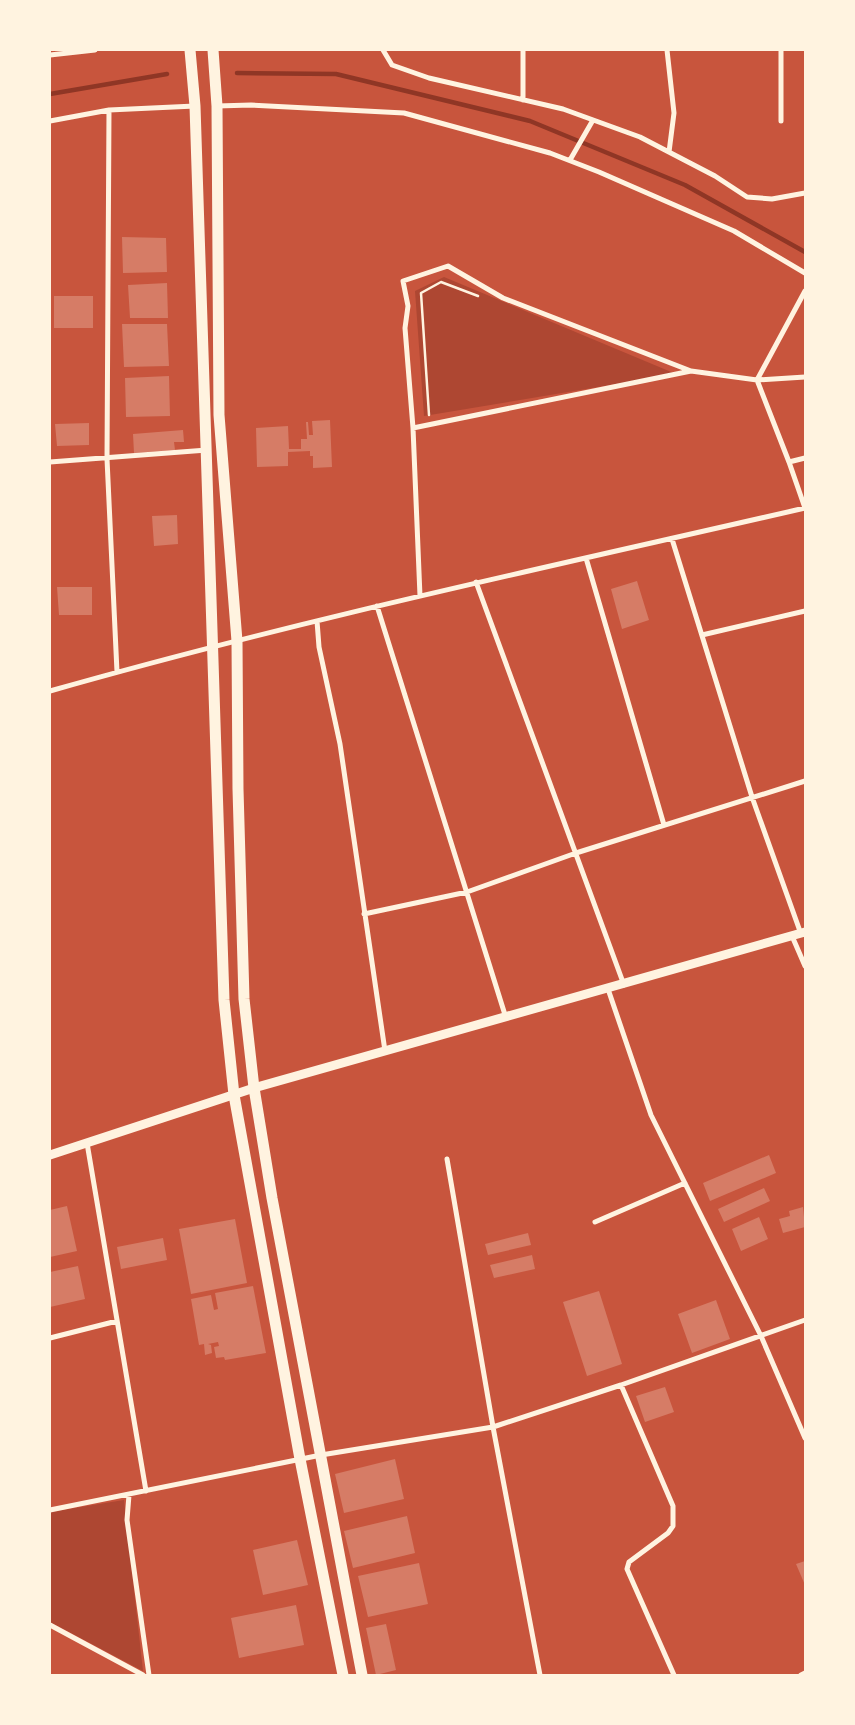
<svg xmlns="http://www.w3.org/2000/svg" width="855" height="1725" viewBox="0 0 855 1725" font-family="'Roboto Condensed',sans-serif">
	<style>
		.green { fill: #ae4732 }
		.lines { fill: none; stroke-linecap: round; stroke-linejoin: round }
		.stream { stroke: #8f3625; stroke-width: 4.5 }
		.building { fill: #d67c66 }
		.path { stroke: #fff3e0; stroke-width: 2.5 }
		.minor { stroke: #fff3e0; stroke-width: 5 }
		.tertiary { stroke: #fff3e0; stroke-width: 9 }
		.primary { stroke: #fff3e0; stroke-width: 11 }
	</style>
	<rect width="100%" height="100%" fill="#c8553d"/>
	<path class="green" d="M444 277 676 374 424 416 415 291Z
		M124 1500 143 1671 50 1622V1512Z"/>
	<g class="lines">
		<path class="stream" d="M237 73 336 74 530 121 685 185 805 252
			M50 94 167 74"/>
	</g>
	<path class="building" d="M122 237 166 238 167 272 123 273Z
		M167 283 168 318H130L128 285Z
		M54 296H93V328H54Z
		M122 324H167L169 366 124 367Z
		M169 376 170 416 126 417 125 378Z
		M330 420 332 467 313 468V456H310V451L288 452V466L257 467 256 428 288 426 289 449H301V439H307L306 422H308L309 435H313L312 421Z
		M89 423V445L57 446 55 424Z
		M183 430 184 442H174L175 450 134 453 133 434Z
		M177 515 178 544 154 546 152 516Z
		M637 581 649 620 622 629 611 589Z
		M57 587H92V615H59Z
		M769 1155 776 1173 710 1201 703 1183Z
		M764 1188 770 1201 724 1222 718 1209Z
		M67 1206 77 1251 50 1257V1210Z
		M803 1207 805 1227 783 1233 779 1219 790 1216 789 1211Z
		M759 1217 768 1239 741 1251 732 1229Z
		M235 1219 247 1283 191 1294 179 1229Z
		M528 1233 531 1245 488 1255 485 1244Z
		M163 1238 167 1260 121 1269 117 1247Z
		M532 1255 535 1269 494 1278 490 1265Z
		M78 1266 85 1299 50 1307V1272Z
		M253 1286 266 1353 225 1360 224 1357 216 1358 214 1347 219 1346 218 1342 208 1344 211 1345 212 1353 205 1355 204 1344 199 1345 191 1299 211 1295 214 1310 218 1309 215 1293Z
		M599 1291 622 1364 587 1376 563 1302Z
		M716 1300 730 1339 692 1353 678 1314Z
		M665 1387 674 1412 645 1422 636 1396Z
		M395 1459 404 1499 344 1513 335 1474Z
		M407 1516 415 1553 353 1568 344 1531Z
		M297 1540 308 1585 263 1595 253 1550Z
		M805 1561V1585L796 1564Z
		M419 1563 428 1604 368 1617 358 1576Z
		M296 1605 304 1645 239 1658 231 1618Z
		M386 1624 396 1670 376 1675 366 1628Z"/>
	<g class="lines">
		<path class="path" d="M429 415 421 293 441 282 478 296"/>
		<path class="minor" d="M383 50 392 65 429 78 563 109 640 137 715 176 747 197 772 199 805 193
			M523 50V100
			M667 50 674 113 669 152
			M781 50V121
			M50 55 95 50
			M217 106 251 105 404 113 550 153 599 172 734 231 805 273
			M109 110 107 459 117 672
			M50 121 109 110 195 106
			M570 160 593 120
			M805 291 757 380 789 462 805 458
			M413 428 691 371 757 380 805 377
			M50 462 207 450
			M789 462 805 508
			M672 539 752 797 801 934
			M586 558 664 825
			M476 582 624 985
			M420 596 413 428 405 328 408 306 403 281 448 266 503 298 691 371
			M377 606 506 1018
			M317 621 319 647 340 744 385 1051
			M702 635 805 611
			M50 691C299 620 553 566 805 508
			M364 914 467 892 576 853 805 781
			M792 936 805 966
			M608 989 651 1115 761 1336 805 1438
			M87 1143 146 1491
			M447 1159 493 1427 540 1675
			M595 1222 685 1183
			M50 1338 117 1321
			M621 1385 673 1506V1526L668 1533 629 1562 627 1569 674 1675
			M129 1495 127 1520 149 1675
			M50 1510 321 1455 493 1427 621 1385 805 1320
			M50 1625 143 1675
			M801 1675 805 1673"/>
		<path class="tertiary" d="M50 1155 254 1088 805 932"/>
		<path class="primary" d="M190 50 195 106 224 1000 234 1095 300 1459 343 1675
			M213 50 217 106 219 415 237 641 238 789 244 999 254 1088 272 1198 362 1675"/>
	</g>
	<rect width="855" height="1725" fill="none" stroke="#fff3e0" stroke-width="102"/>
</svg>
